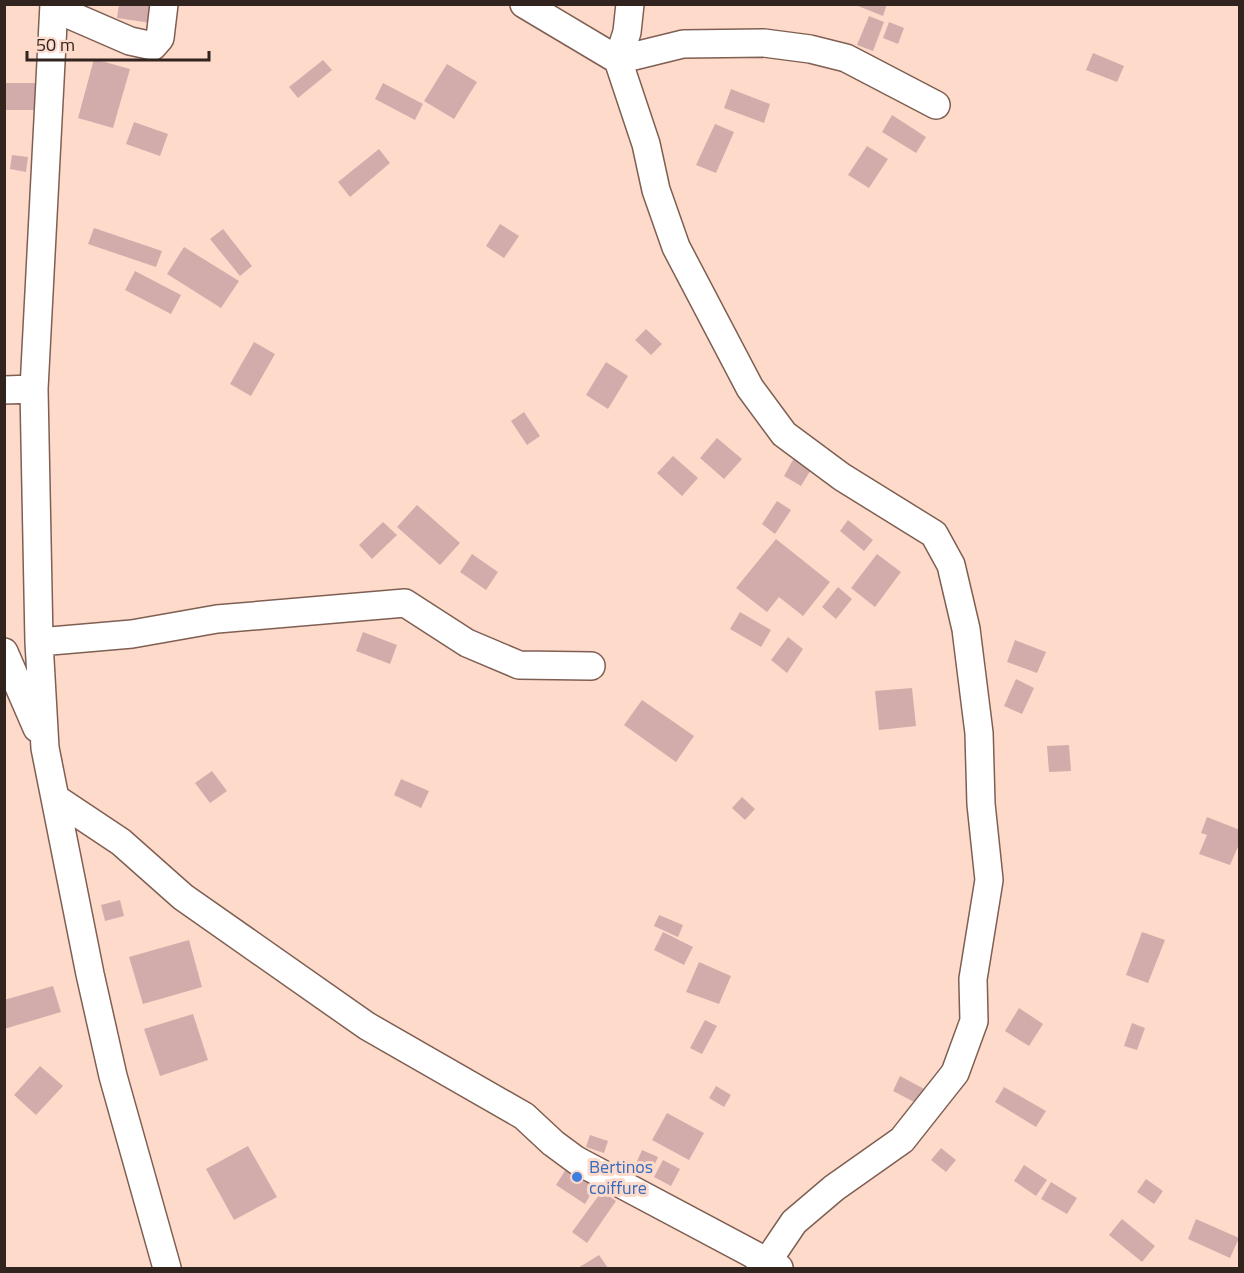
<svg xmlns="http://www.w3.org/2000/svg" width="1244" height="1273" viewBox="0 0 1244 1273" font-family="'Titillium Web',sans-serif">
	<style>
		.building { fill: #d2acaa }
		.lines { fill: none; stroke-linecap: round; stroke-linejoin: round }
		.minor-casing { stroke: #7e5f52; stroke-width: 30 }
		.minor { stroke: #fff; stroke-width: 27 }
		.shop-dot { fill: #3f7fe0; stroke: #fedacb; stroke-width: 2 }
		.labels { text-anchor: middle; stroke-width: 6; stroke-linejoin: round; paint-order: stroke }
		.shop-label { font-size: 18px; fill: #366cbe; stroke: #fedacb; text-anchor: start }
	</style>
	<rect width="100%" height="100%" fill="#fedacb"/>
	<path class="building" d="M119 4H154L151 23 117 18Z
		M853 4H887L883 16Z
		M869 16 884 22 873 51 857 45Z
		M889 22 904 28 898 44 883 38Z
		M1093 53 1124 66 1117 82 1086 70Z
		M94 59 130 69 113 128 78 118Z
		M323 60 332 70 298 98 289 87Z
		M447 64 477 82 454 119 424 101Z
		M6 83H40V110H6Z
		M383 83 423 104 415 120 375 99Z
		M731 89 770 104 764 123 724 108Z
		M892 115 926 137 916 153 882 132Z
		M134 122 168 134 160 156 126 144Z
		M715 124 734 132 716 173 696 165Z
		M867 146 888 159 869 188 848 175Z
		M379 149 390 163 350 197 338 182Z
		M12 155 28 157 26 172 10 169Z
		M500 224 519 236 504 258 486 246Z
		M94 228 162 251 156 267 88 244Z
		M223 229 252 266 240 276 210 239Z
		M184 247 239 281 221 308 167 274Z
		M135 271 181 295 171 314 125 290Z
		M646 329 662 344 651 355 635 340Z
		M254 342 275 354 251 396 230 384Z
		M606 362 628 376 608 409 586 395Z
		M524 412 540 436 527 445 511 421Z
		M717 438 742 459 724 479 700 458Z
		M673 456 698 478 682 496 657 473Z
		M794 458 812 468 801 486 784 476Z
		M777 501 791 510 775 534 762 524Z
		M417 505 460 543 440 565 397 527Z
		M848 520 873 540 864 551 840 531Z
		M383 522 397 535 372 559 359 545Z
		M776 539 830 582 803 616 779 597 767 612 736 588Z
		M472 554 498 572 486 590 460 572Z
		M877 554 901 572 875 607 851 588Z
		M838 587 852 599 836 619 822 607Z
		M740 612 771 630 761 647 730 629Z
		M363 632 397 645 390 664 356 651Z
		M788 637 803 649 787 673 771 660Z
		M1015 640 1046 652 1037 673 1007 662Z
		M1016 679 1034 688 1022 714 1004 706Z
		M912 688 916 726 879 730 875 691Z
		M642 700 694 736 676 762 624 725Z
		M1069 745 1071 771 1049 772 1047 746Z
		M212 771 227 791 210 803 195 783Z
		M401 779 429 791 421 808 394 795Z
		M742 797 755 809 745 820 732 808Z
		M1207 817 1240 830V842L1230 865 1199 854 1207 835 1201 833Z
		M120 900 124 916 105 921 101 905Z
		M659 915 683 925 678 937 654 926Z
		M663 932 693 947 684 965 654 950Z
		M1142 932 1165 940 1148 983 1126 975Z
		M189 940 202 987 143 1004 129 957Z
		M699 962 731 976 719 1004 686 992Z
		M53 986 61 1012 4 1029V1000Z
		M1019 1008 1043 1024 1029 1046 1005 1031Z
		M193 1014 208 1060 160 1076 144 1029Z
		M705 1020 717 1026 702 1054 690 1048Z
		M1132 1023 1145 1028 1137 1050 1124 1046Z
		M40 1066 63 1086 36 1115 14 1095Z
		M900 1076 928 1091 920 1105 893 1091Z
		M716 1086 731 1095 724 1107 709 1098Z
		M1004 1087 1046 1111 1036 1127 995 1102Z
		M667 1113 704 1133 689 1160 652 1140Z
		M590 1135 608 1141 604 1153 586 1147Z
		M248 1146 277 1197 234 1220 206 1169Z
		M941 1148 956 1160 946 1172 931 1160Z
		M642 1150 658 1157 651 1173 635 1166Z
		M663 1160 680 1169 671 1186 654 1177Z
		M1024 1165 1047 1180 1036 1196 1014 1181Z
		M566 1169 595 1187 585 1204 556 1185Z
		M1146 1179 1163 1191 1154 1204 1137 1192Z
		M1051 1182 1077 1198 1067 1214 1041 1199Z
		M602 1191 616 1201 587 1243 572 1232Z
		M1122 1219 1155 1246 1142 1262 1109 1235Z
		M1196 1219 1239 1238 1230 1258 1188 1239Z
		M599 1255 608 1268H578Z"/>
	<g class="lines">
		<defs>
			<path id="minor" d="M54 4 34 389 39 642 45 748 90 974 113 1076 167 1268
				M524 4 618 60 646 144 656 190 676 247 750 388 784 434 842 477 934 534 951 565 966 629 979 733 981 804 989 880 973 979 974 1021 955 1073 902 1140 834 1188 794 1222 767 1262 760 1268
				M54 8 130 41 153 46 160 38 164 4
				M618 60 683 44 764 43 810 49 846 58 936 105
				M618 60 627 32 630 4
				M4 390 34 389
				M39 642 132 634 217 619 405 603 467 643 519 665 591 666
				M4 652 37 728
				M55 798 121 842 183 897 367 1026 524 1116 553 1143 576 1160 779 1268"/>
		</defs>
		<use href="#minor" class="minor-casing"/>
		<use href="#minor" class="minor"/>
	</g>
	<circle class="shop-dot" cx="577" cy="1177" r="6"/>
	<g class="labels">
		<g class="shop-label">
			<text x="589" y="1173">Bertinos<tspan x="589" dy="21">coiffure</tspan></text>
		</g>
	</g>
	<rect width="1244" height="1273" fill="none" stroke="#31231e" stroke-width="12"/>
	<path d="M27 51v9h182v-9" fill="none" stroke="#31231e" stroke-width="3"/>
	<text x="36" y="51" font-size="18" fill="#31231e" stroke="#fedacb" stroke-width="4.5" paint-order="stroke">50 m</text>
</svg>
